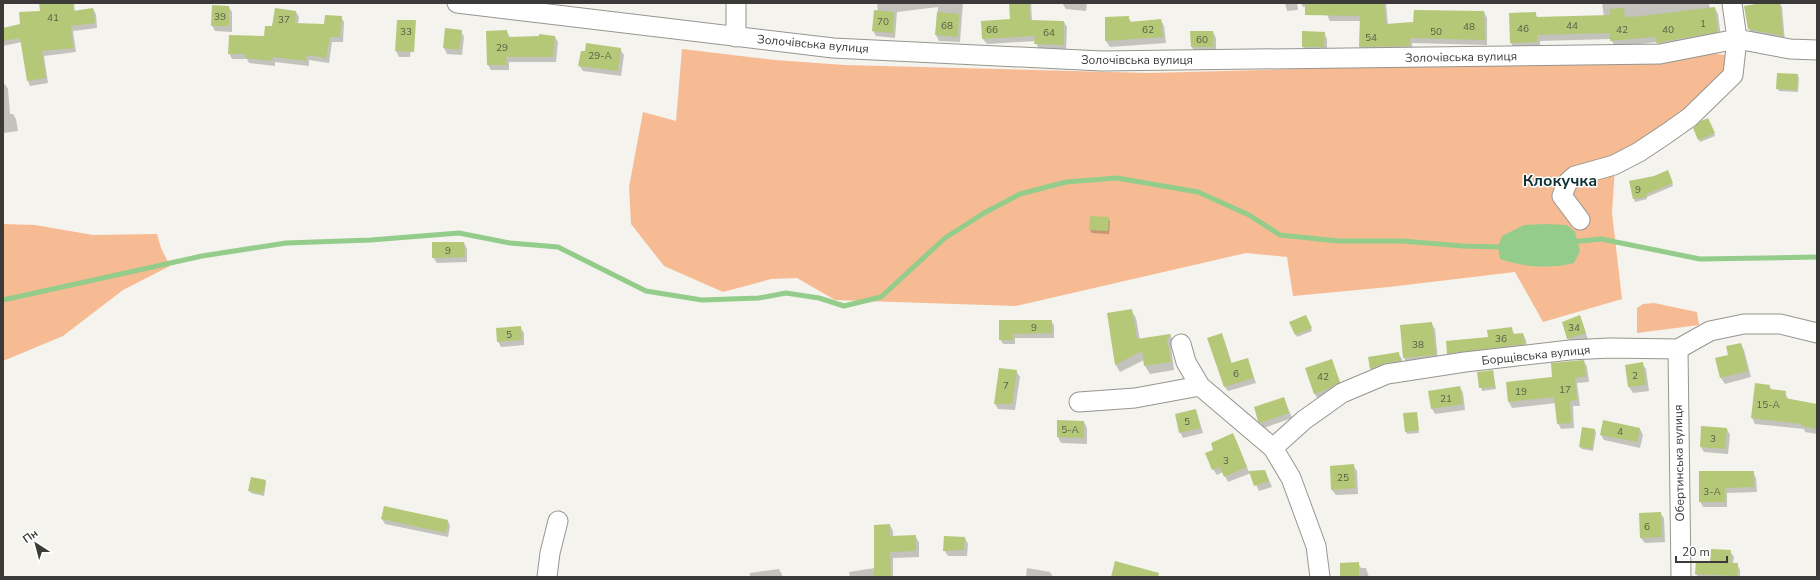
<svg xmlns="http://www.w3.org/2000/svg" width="1820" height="580" viewBox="0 0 1820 580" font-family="'Nunito Sans',sans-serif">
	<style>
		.green { fill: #f7bb93 }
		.water { fill: #94cc8b }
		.shadow { fill: #0003 }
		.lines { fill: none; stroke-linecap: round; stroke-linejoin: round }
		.stream { stroke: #94cc8b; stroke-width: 5 }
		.building { fill: #b5c878 }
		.minor-casing { stroke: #969590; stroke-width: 21 }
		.minor { stroke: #fff; stroke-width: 19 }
		.labels { text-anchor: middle; stroke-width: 3; stroke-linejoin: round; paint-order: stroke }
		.number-label { font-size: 10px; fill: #5a5e48 }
		.street-label { font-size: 12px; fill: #3b3a38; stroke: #fff }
		.district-label { font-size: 16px; font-weight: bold; fill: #0f3236; stroke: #fff }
	</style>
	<rect width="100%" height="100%" fill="#f4f3ed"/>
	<path class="green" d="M682 49 775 60 844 65 1149 73 1373 67 1666 49 1737 56 1735 77 1615 167 1612 213 1622 299 1543 322 1515 272 1389 287 1293 296 1287 257 1246 253 1016 306 835 300 797 278 771 279 723 292 664 266 631 224 629 187 643 112 676 121Z
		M3 224 35 225 93 235 157 234 161 248 170 266 123 290 63 336 3 361Z
		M1654 303 1697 312 1699 325 1637 333V308L1643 304Z"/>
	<path class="water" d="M1545 224 1567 225 1575 232 1580 251 1574 263C1551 269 1523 267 1500 259L1498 247 1502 236 1524 225Z"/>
	<path class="shadow" d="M40 3H74L75 12 93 9 96 14 97 28 73 31 76 52 44 56 48 83 30 86 28 81 22 42 3 46V29L21 25 41 12Z
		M877 3H963L960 42 939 41 936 35 938 7 897 12 895 38 876 36 873 31 875 11H878Z
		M1010 3H1031L1032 21 1064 22 1067 27 1066 50 1039 49 1035 41 987 44 983 39 1011 20Z
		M1062 3H1087L1086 11 1066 9Z
		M1285 3H1297L1298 10 1287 11Z
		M1301 3H1312V6L1303 7Z
		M1327 3H1386L1388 25 1414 23 1484 12 1487 18V45L1412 43 1413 52H1363L1360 47 1361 21H1330L1327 15Z
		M1602 3H1709L1710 9 1715 8 1718 14 1721 37 1661 48 1657 42 1615 47 1611 39 1540 41V48L1515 49 1511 43 1535 13 1538 18 1604 17Z
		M1768 3H1780L1782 7 1785 42 1752 35 1749 29Z
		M229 7 232 12V32L215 31 212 25Z
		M296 12 299 17 298 24 325 25 341 17 344 22 343 42H332L329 63 309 60V66L275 62V66L249 63 247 59H232L229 53 265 37 273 28Z
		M1128 17 1132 23 1161 20 1164 26 1166 43 1110 47 1106 41Z
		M414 27 410 57H399L396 51Z
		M461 31 464 37 462 55 447 54 444 48Z
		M507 32 510 37H555L558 42 556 62H509V70H491L488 65Z
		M1192 32H1213L1216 38V53H1195L1192 47Z
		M1303 32 1324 33 1327 39V53H1306L1303 47Z
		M620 49 624 55 621 76 583 71 579 65Z
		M1797 75 1799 78 1798 92 1779 91 1777 88Z
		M3 84H5L8 89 10 114H13L16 119 18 131 3 133Z
		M1710 122 1715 136 1700 142 1699 140Z
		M1669 174 1673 186 1647 197V199L1635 202 1630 181Z
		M1108 218 1110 221 1109 234 1092 233 1090 230Z
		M464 243 467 249V262L437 263 433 257Z
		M1131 310 1136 318 1140 340 1170 335 1175 344 1171 346 1174 370 1150 374 1145 366 1144 360 1120 372 1116 365 1108 314Z
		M1580 317 1588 339 1571 344 1568 338Z
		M1307 318 1312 331 1297 337 1296 334Z
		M1000 321H1051L1054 325V338H1015V344H1003L1000 339Z
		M1431 323 1435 329 1438 360 1408 364 1404 358 1401 326Z
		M520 327 524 333V345L501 347 498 341Z
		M1511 328 1515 335 1523 334 1526 340 1527 349 1451 359 1448 353Z
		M1224 339 1232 364 1247 359 1256 383 1228 391 1225 387Z
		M1741 344 1744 350 1751 377 1725 384 1721 378 1716 359 1729 355Z
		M1398 353 1402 359 1403 367 1374 374 1371 369 1369 358Z
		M1331 360 1342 388 1318 399 1314 393Z
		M1584 361 1587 367 1589 382 1577 383 1580 406H1573L1574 428 1561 429 1558 423 1556 403 1512 408 1509 402 1507 383 1553 378Z
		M1642 364 1646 369 1649 391 1633 393 1629 387 1626 366Z
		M1016 371 1020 377 1015 410 998 409 995 404Z
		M1493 371 1496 389 1482 391 1478 373Z
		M1769 386 1772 390 1785 392 1788 399 1817 405V434L1805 432 1804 429 1755 424 1752 418Z
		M1460 387 1463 393 1465 410 1435 414 1432 409Z
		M1284 398 1292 418 1264 428 1259 421Z
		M1195 410 1198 416 1203 433 1183 438 1180 432Z
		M1416 413 1419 433 1407 434 1406 431Z
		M1084 422 1087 428V444L1061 443 1058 437Z
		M1640 429 1643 435 1640 448 1604 440 1601 435Z
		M1727 429 1730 435 1728 454 1704 452 1701 447Z
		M1595 430 1596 433 1593 451 1582 449 1580 447Z
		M1236 440 1249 472 1265 471 1272 487 1259 491 1251 473 1228 482 1223 472 1217 475 1213 469Z
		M1353 465 1357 471 1358 494 1336 495 1332 490Z
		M1753 472 1756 478 1757 492 1727 493V507H1703L1700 501Z
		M265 481 266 483 264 496 251 493 249 490Z
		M1660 513 1664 518 1665 542 1645 543 1641 538Z
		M382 519 448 521 450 526 448 537 385 524Z
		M890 525 893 531V537L915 536 919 542V557L893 558V577H850L849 572 875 568Z
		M965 538 968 544 967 556H948L944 550Z
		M1730 551 1734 557 1733 564H1737L1740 570V577H1698L1696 574Z
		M1358 563 1361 568H1366L1369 577H1341Z
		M1027 568 1050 572 1053 577H1026Z
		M779 569 783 577H750V573Z"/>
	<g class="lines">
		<path class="stream" d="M1571 242 1601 239 1700 259 1817 257
			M3 300 202 256 286 243 371 240 459 233 510 243 558 247 646 291 702 300 759 298 786 293 819 298 844 306 881 297 945 238 984 213 1020 194 1066 182 1117 178 1198 192 1249 215 1280 235 1338 241H1402L1463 246 1503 247"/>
	</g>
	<path class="building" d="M39 3H73V11L93 8 95 23 71 26 73 48 42 51 46 78 27 81 20 38 3 41V28L20 24 19 12 40 11Z
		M1009 3H1029L1030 20 1064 21V45L1034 44 1035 36 982 39 981 21 1010 19Z
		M1305 3H1384L1386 24 1413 22 1414 10 1484 11 1485 40 1410 38V46L1359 47 1360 16 1305 15Z
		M1762 3H1780L1783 36 1748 29 1744 6Z
		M212 5 229 6V26H211Z
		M1715 7 1718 32 1667 41 1656 43 1655 37 1610 41V33L1537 35V42L1510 43 1509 13 1536 12V17L1610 15V9L1624 8 1625 17 1633 16V17Z
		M275 8 296 11 295 23 324 24 325 15 342 16 340 37H330L326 58 307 55 306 61 273 57 272 61 245 58V54H228L229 35 264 36 265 26H272Z
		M874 10 894 12 893 33 872 31Z
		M937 12 959 14 958 37 935 35Z
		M1129 16V22L1161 19 1163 37 1105 41V17Z
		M397 20H416L414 52 395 51Z
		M445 28 462 30 459 50 443 48Z
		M507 30 508 37 539 36V34L555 36 553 57H506L507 65H487L486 31Z
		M1190 31H1213V47H1191Z
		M1302 31 1325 32 1324 47H1302Z
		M586 43 621 48 618 71 578 66 581 51H585Z
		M1777 73 1798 74 1797 90 1776 89Z
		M1708 118 1715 133 1698 140 1693 128 1701 121Z
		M1668 170 1673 183 1646 194 1647 197 1633 199 1629 181 1654 176Z
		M1090 216 1109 217 1108 231 1089 230Z
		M432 242H464L465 257 432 258Z
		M1132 309 1137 339 1170 334 1171 336 1167 338 1171 362 1144 366 1142 351 1115 365 1107 313Z
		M1306 315 1312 328 1295 335 1289 322Z
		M1580 315 1586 333 1567 339 1562 322Z
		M999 320H1052V333L1013 334V340H999Z
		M1432 322 1436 355 1403 358 1400 325Z
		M521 326 522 340 497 342 496 328Z
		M1512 327 1513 334 1523 333 1525 344 1447 354 1446 341 1488 337 1487 330Z
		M1222 333 1231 363 1248 358 1254 378 1224 387 1207 338Z
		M1741 343 1748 371 1720 378 1715 358 1728 355 1726 346Z
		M1399 352 1400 361 1385 363 1370 369 1368 357Z
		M1332 359 1340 382 1330 388 1314 394 1305 368Z
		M1584 360 1586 376 1575 378 1577 400 1570 401 1571 423 1557 424 1554 397 1508 402 1506 382 1552 377 1551 363Z
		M1643 362 1646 385 1628 387 1625 365Z
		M999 368 1017 370 1012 404H994Z
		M1493 370 1495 387 1479 388 1477 372Z
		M1755 383 1770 385 1769 389 1786 391 1785 398 1817 404V429L1801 426V424L1751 418Z
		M1460 386 1463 404 1431 409 1428 391Z
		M1284 397 1289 413 1260 423 1258 421 1254 407Z
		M1196 409 1200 428 1179 433 1175 414Z
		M1417 412 1419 430 1405 432 1403 413Z
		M1057 420 1084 421V438L1057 437Z
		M1603 420 1640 428 1637 442 1600 435Z
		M1701 426 1727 428 1725 449 1700 447Z
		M1582 427 1595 429 1592 449 1579 447Z
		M1233 433 1247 467 1224 477 1220 467 1212 470 1205 453 1213 450 1211 443Z
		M1354 464 1355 488 1331 490 1330 466Z
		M1265 470 1269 481 1254 486 1249 471Z
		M1699 471H1754V487L1725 488V502H1699Z
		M251 477 266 480 263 494 248 491Z
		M384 506 448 520 446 533 381 519Z
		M1661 512 1662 537 1640 538 1639 513Z
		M890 524V536L916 535V551L890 552 891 577H874V525Z
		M944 536 965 537 964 550 943 551Z
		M1711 549 1731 550 1730 563H1738L1737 576 1695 574 1696 561 1710 562Z
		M1115 561 1159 573 1158 577H1111Z
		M1359 562V577H1340V563Z"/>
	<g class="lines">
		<defs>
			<path id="minor" d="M457 3 833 48 1102 61 1660 54 1737 39 1790 49 1817 50
				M736 3V37
				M1580 220 1562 196 1567 183 1575 176 1614 165 1639 152 1666 134 1690 117 1733 75 1737 39 1732 3
				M1181 344 1186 362 1200 386 1273 448 1291 478 1316 546 1320 577
				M1678 349 1681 577
				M1079 402 1135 398 1200 386
				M1273 448 1304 420 1342 393 1387 374 1465 362 1570 350 1610 348 1678 349 1710 331 1744 324H1780L1817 333
				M547 577 550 553 558 521"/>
		</defs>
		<use href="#minor" class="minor-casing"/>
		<use href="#minor" class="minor"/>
	</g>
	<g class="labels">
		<g class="number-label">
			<text x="220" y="20">39</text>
			<text x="53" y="21">41</text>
			<text x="284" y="23">37</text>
			<text x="883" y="25">70</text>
			<text x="1703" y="27">1</text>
			<text x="947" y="29">68</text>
			<text x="1572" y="29">44</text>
			<text x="1469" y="30">48</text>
			<text x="1523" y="32">46</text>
			<text x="992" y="33">66</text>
			<text x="1148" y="33">62</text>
			<text x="1622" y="33">42</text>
			<text x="1668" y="33">40</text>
			<text x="406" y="35">33</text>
			<text x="1436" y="35">50</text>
			<text x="1049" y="36">64</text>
			<text x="1371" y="41">54</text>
			<text x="1202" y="43">60</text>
			<text x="502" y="51">29</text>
			<text x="600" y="59">29-А</text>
			<text x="1638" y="193">9</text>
			<text x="448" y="254">9</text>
			<text x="1034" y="331">9</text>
			<text x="1574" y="331">34</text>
			<text x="509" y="338">5</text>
			<text x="1501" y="342">36</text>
			<text x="1418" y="348">38</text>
			<text x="1236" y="377">6</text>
			<text x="1635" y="379">2</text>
			<text x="1323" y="380">42</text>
			<text x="1006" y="389">7</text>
			<text x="1565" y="393">17</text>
			<text x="1521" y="395">19</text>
			<text x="1446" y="402">21</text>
			<text x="1768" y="408">15-А</text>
			<text x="1187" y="425">5</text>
			<text x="1070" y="433">5-А</text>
			<text x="1620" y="435">4</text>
			<text x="1713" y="442">3</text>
			<text x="1226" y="464">3</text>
			<text x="1343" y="481">25</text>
			<text x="1712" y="495">3-А</text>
			<text x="1647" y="530">6</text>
		</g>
		<g class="street-label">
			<text transform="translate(813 44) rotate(5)" y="4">Золочівська вулиця</text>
			<text transform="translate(1461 57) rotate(-1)" y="4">Золочівська вулиця</text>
			<text x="1137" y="64">Золочівська вулиця</text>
			<text transform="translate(1536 355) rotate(-6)" y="4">Борщівська вулиця</text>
			<text transform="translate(1679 463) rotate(-91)" y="4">Обертинська вулиця</text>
		</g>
		<g class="district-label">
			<text x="1560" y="186">Клокучка</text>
		</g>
	</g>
	<rect width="1820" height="580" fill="none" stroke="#3b3a38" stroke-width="8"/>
	<g transform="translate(36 544) rotate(324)" stroke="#ffffff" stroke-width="3" paint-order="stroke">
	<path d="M0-3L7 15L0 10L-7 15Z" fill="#3b3a38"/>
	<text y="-6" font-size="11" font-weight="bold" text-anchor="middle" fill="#3b3a38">Пн</text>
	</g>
	<path d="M1676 556v6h51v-6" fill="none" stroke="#3b3a38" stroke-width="2"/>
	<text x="1682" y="556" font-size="12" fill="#3b3a38" stroke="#ffffff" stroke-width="3" paint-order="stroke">20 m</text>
</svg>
